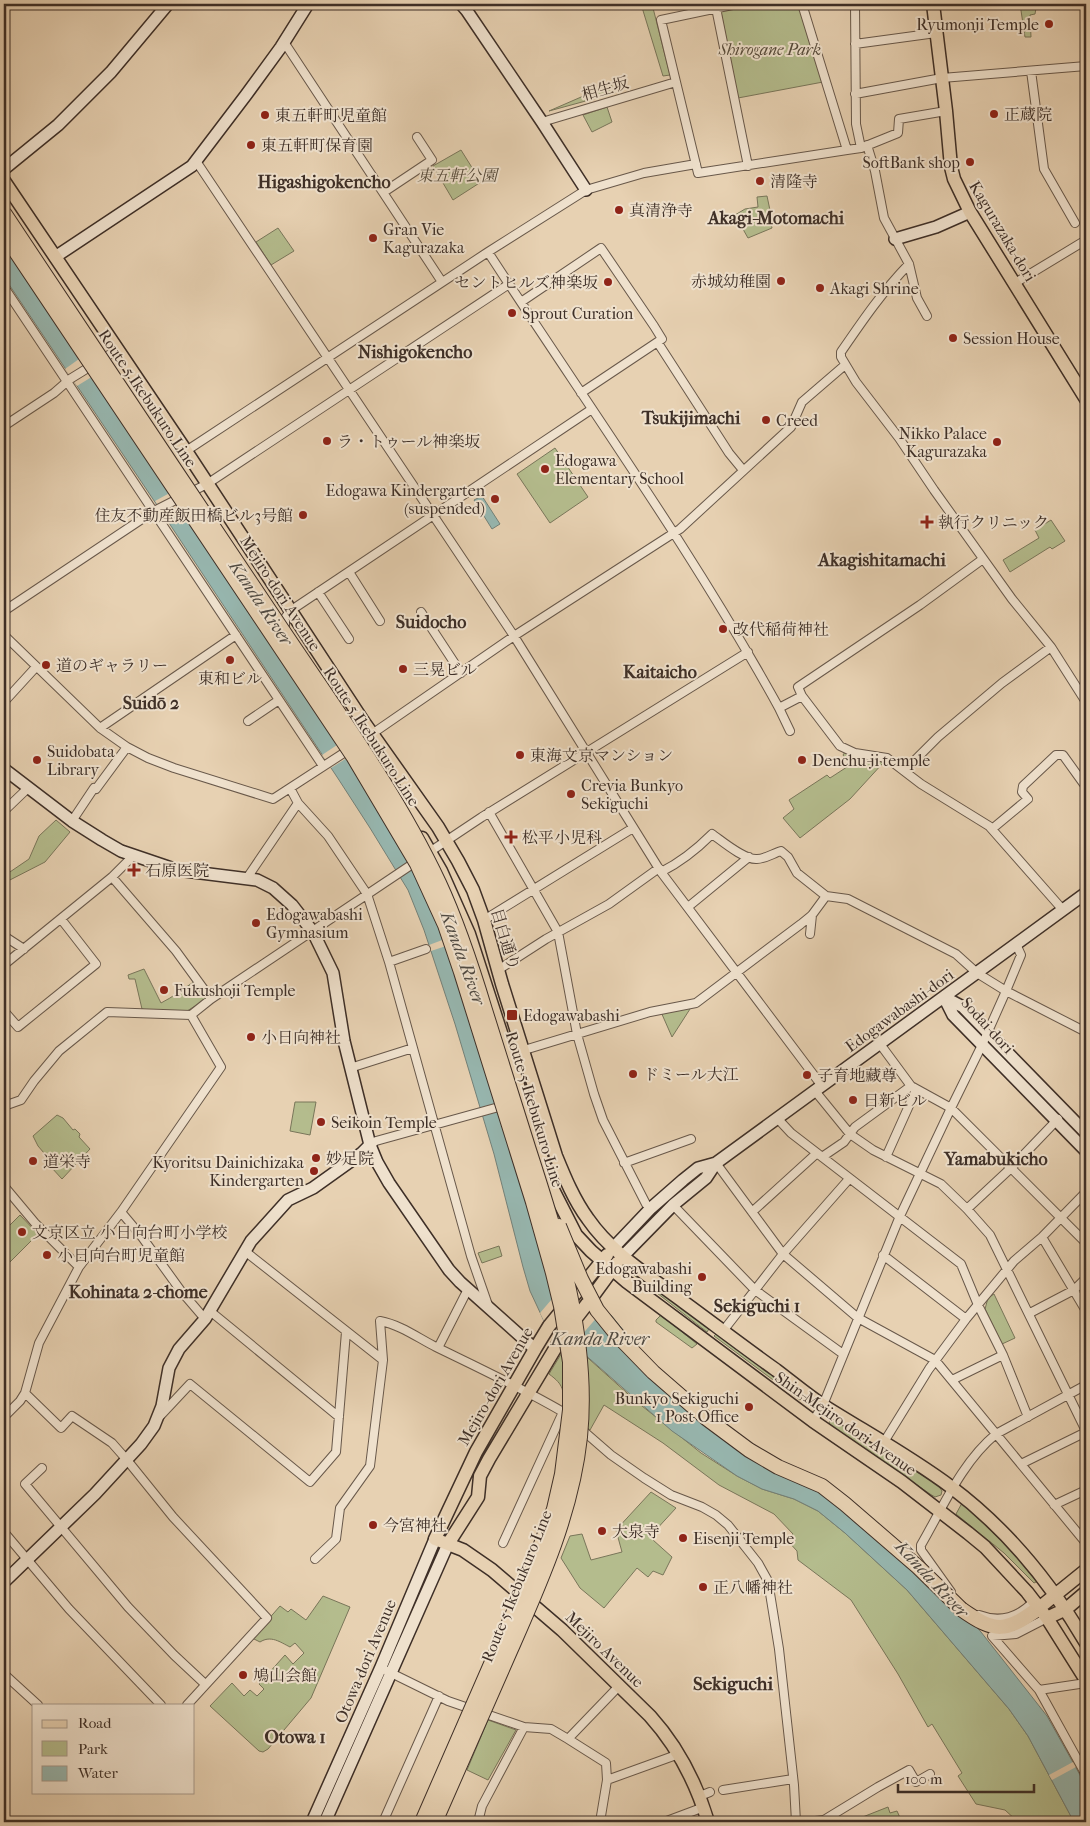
<svg xmlns="http://www.w3.org/2000/svg" width="1090" height="1826" viewBox="0 0 1090 1826" font-family="'IM FELL French Canon','Noto Serif JP',serif">
	<style>
		.green { fill: #b4bc8d; stroke: #79765a }
		.water { fill: #97b7b0; stroke: #738179 }
		.pier { fill: #e7d1b2 }
		.lines { fill: none; stroke-linecap: round; stroke-linejoin: round }
		.street-casing { stroke: #68584a; stroke-width: 10 }
		.secondary-casing { stroke: #3e2f27; stroke-width: 14 }
		.primary-casing { stroke: #3e2f27; stroke-width: 15 }
		.highway-casing { stroke: #3e2f27; stroke-width: 16 }
		.street { stroke: #efe1cd; stroke-width: 8 }
		.secondary { stroke: #efe1cd; stroke-width: 11 }
		.primary { stroke: #e7d1b2; stroke-width: 12 }
		.highway { stroke: #e7d1b2; stroke-width: 14 }
		.primary-bridge-casing { stroke: #3e2f27; stroke-width: 15; stroke-linecap: butt }
		.highway-bridge-casing { stroke: #3e2f27; stroke-width: 16; stroke-linecap: butt }
		.primary-bridge { stroke: #e7d1b2; stroke-width: 12 }
		.highway-bridge { stroke: #e7d1b2; stroke-width: 14 }
		.poi-dot { fill: #8f2418; stroke: #efe1cd; stroke-width: 2 }
		.labels { text-anchor: middle; stroke-width: 4; stroke-linejoin: round; paint-order: stroke }
		.poi-label { font-size: 16px; fill: #3e2f27; stroke: #efe1cd; text-anchor: start }
		.park-label { font-size: 16px; font-style: italic; fill: #564b3b; stroke: #efe1cd }
		.street-label { font-size: 16px; fill: #3e2f27; stroke: #efe1cd }
		.neighbourhood-label { font-size: 18px; font-weight: bold; fill: #3e2f27; stroke: #efe1cd }
		.water-label { font-size: 18px; font-style: italic; fill: #504a42; stroke: #efe1cd }
		.quarter-label { font-size: 19px; font-weight: bold; fill: #3e2f27; stroke: #efe1cd }
	</style>
	<rect width="100%" height="100%" fill="#e7d1b2"/>
	<filter id="stains"><feTurbulence type="fractalNoise" baseFrequency=".004" numOctaves="4"/><feColorMatrix values="0 0 0 0 .2 0 0 0 0 .09 0 0 0 0 .02 0 0 0 .5 -.17"/></filter>
	<radialGradient id="worn" r=".72"><stop offset=".6" stop-color="#630" stop-opacity="0"/><stop offset="1" stop-color="#630" stop-opacity=".3"/></radialGradient>
	<path class="green" d="M641 4H652L670 75 663 76Z
		M754 4H800L823 82 738 98 721 12 723 9Z
		M1020 4H1069V5L1036 8 1035 14 1030 15 1031 37H1025Z
		M611 84 615 93 549 111Z
		M607 107 612 122 592 132 583 115Z
		M461 150 481 182 453 200 433 166Z
		M767 196 771 215 770 219 772 228 748 238 735 215 745 209 758 207 757 197Z
		M278 228 294 251 271 265 256 242Z
		M555 448 588 497 550 523 517 474Z
		M1051 520 1065 541 1052 549 1050 547 1010 572 1003 560 1039 538 1035 530Z
		M845 752 875 759 883 763 850 799 800 838 783 818 794 809 789 800 827 775 830 778 850 765 843 755Z
		M56 820 70 832 45 862 4 883V876L29 859 39 836Z
		M144 969 161 1003C173 997 183 989 195 981L208 998 187 1011H152L142 1009 135 979H129L128 975Z
		M688 1005 690 1009 672 1037 661 1012Z
		M991 1045H993L1057 1110 1056 1112 991 1047Z
		M295 1102H316L310 1135 290 1131Z
		M57 1115 63 1118 73 1130 75 1129 80 1134 79 1137 90 1149 62 1179 51 1167 50 1160 38 1146 33 1136Z
		M20 1215 38 1234 10 1262 4 1256V1231Z
		M499 1246 502 1256 482 1263 478 1253Z
		M631 1270 709 1329 707 1332 630 1272Z
		M994 1294 1015 1338 1002 1344 985 1309 988 1298Z
		M661 1315 697 1344 692 1348 656 1322V1320Z
		M716 1334 802 1397 800 1400 714 1336Z
		M569 1341 637 1402 701 1453 737 1476 762 1489 794 1499 818 1511 845 1533 907 1590 1009 1709 1028 1736 1074 1822 1017 1821 1005 1810 976 1804 958 1776 962 1773 932 1724 928 1727 898 1674 851 1600 798 1560 797 1551 787 1540 793 1534 774 1514 719 1485 663 1443 604 1405 590 1430 563 1408C564 1390 564 1385 549 1374Z
		M831 1418 938 1485 942 1491 941 1495 935 1497 930 1494 858 1444 838 1432 829 1423Z
		M651 1492 676 1508 654 1532 656 1534 653 1540 672 1557 663 1575 653 1571 648 1577 637 1568 604 1608 580 1588 561 1558 570 1536 582 1534 591 1560 622 1552 616 1530Z
		M962 1503 1016 1555 1038 1581 1034 1583 1004 1553 956 1514Z
		M323 1596 350 1607 311 1698 268 1749 263 1752 259 1751 210 1706 232 1683 244 1696 250 1690 257 1696 264 1689 259 1684 285 1655 293 1664 304 1653 295 1643 290 1647C280 1642 271 1635 260 1642L252 1638 280 1606 288 1612 291 1609 306 1620Z
		M488 1720 516 1730 488 1780 467 1770Z
		M888 1807 890 1813 897 1811 902 1822H850Z"/>
	<path class="water" d="M4 232 415 848 573 1288 595 1315H611L641 1352 736 1437 792 1469 920 1564 981 1632 1047 1716 1080 1775 1086 1790V1822H1074L1028 1736 1009 1709 907 1590 845 1533 818 1511 794 1499 762 1489 737 1476 672 1431 558 1331 544 1321 530 1291 523 1267 494 1154 455 1024 424 930 408 890 370 828 339 780 167 520 4 277Z
		M482 496 500 524 492 529 474 500Z"/>
	<path class="pier" d="M86 354 98 373 77 386 65 369Z
		M177 489 187 503 164 514 155 501Z
		M346 739 355 753 331 768 322 755Z
		M453 936 455 943 431 951 429 945Z
		M569 1279 573 1288 595 1315H599L573 1345 558 1331 544 1321 540 1313Z
		M1073 1762 1076 1767 1052 1780 1049 1775Z"/>
	<g class="lines">
		<defs>
			<path id="street" d="M737 4 661 20 698 173 847 150 861 148 898 133 899 119 946 111
				M802 4 847 150
				M855 4 856 124 861 148
				M716 8 748 166
				M284 42 442 282
				M855 44 936 33
				M1031 71 1044 169 1075 223
				M855 94 942 78 1086 66
				M542 122 676 82
				M867 145 875 171 884 218 909 264 917 298 927 316
				M196 161 514 636 661 872 822 1086
				M384 192 432 160 417 137
				M488 252C586 403 692 550 779 708L802 696 840 746 855 753 887 758 921 784 989 826 1063 910
				M909 264C882 292 863 320 841 352V357L856 382 899 438 934 490 1012 599 1051 647 1086 702
				M1015 283 1086 240
				M4 287 323 766
				M521 302 601 248 654 326 662 339 581 393
				M658 343 729 453 743 470
				M4 426 54 393 70 379 117 350
				M186 451 488 252 586 190 644 173 696 164
				M349 572 380 621
				M318 592 349 639
				M4 611 154 511 207 484 509 284
				M421 612 461 673
				M285 630V618L290 611 592 409
				M4 635 100 728 127 747 148 758 174 768 273 799 353 747 514 636 680 529 791 427 802 402 845 365
				M802 696 798 687 920 605 983 559
				M4 702 36 667
				M779 708 790 731
				M248 721 279 700
				M100 728 236 635
				M904 771 938 737 1002 683 1051 647
				M290 788 298 803 328 836 367 894 389 962 471 1256 488 1305
				M4 811 28 788
				M489 812 558 932 577 1034 594 1094 603 1120 646 1204 651 1208
				M72 821 94 788 96 789 127 747
				M992 829 1028 799 1022 792 1023 786 1056 755H1063L1086 787
				M428 853 482 817 748 652
				M661 872C681 862 696 850 712 834 722 841 744 860 757 859 765 859 774 853 781 851L788 857 797 873 826 896 848 899 956 954 977 973 1006 991 982 1045 951 1108 900 1216 823 1405 813 1421
				M112 877 176 951 211 999
				M247 878 298 803
				M688 907 749 857
				M484 920 633 828
				M810 934 812 915
				M4 936 24 949
				M1016 944 1021 955 1006 991 1086 1032
				M389 962 426 949
				M4 969 5 964 112 877 134 855
				M498 970 546 939 609 904 659 868
				M4 1011 18 1027 96 964 61 919
				M880 1044 911 1086 951 1108 1086 1243
				M508 1055 650 1012 696 1003 801 924 812 915 826 896
				M350 1068 413 1048
				M815 1091 850 1134 873 1150 941 1184 967 1209 990 1235 1086 1431
				M4 1106 21 1100 34 1081 59 1051 107 1012 191 1015 211 999 417 861
				M777 1118 791 1133 961 1264 978 1305 1003 1355 1028 1417
				M370 1145 376 1141 506 1105
				M822 1157 844 1142 855 1127 911 1086
				M886 1157 916 1090
				M624 1163 691 1139
				M716 1163 783 1254 858 1318 935 1360 1086 1543
				M4 1186 35 1223 79 1267
				M673 1205 755 1290 843 1354
				M967 1209 1011 1168 1058 1119
				M121 1212 142 1237 181 1291 205 1319
				M752 1212 817 1153
				M1042 1237 1086 1311
				M246 1252 383 1360 370 1466 340 1508 336 1539 315 1559
				M883 1255 966 1319
				M210 1311 339 1417
				M1030 1313 1074 1290 1086 1278
				M723 1331 783 1254 849 1179
				M438 1348 468 1289
				M383 1360 380 1321C401 1325 418 1338 436 1347 479 1368 522 1388 563 1412L570 1418
				M952 1380 1003 1355
				M25 1393 61 1428 72 1416 112 1443 127 1460 173 1517 267 1618 187 1705
				M161 1415 190 1384 310 1482 336 1452 346 1332
				M4 1417 20 1401 25 1393 39 1343 79 1267 121 1212 221 1067 191 1015
				M580 1428 611 1455 644 1478 671 1495 702 1507 716 1515 728 1525 758 1563 768 1581 779 1649 794 1785 796 1822
				M884 1442 929 1369 966 1319 1014 1261 1042 1237 1086 1192
				M1021 1464 1086 1432
				M42 1468 25 1484 128 1607 174 1655 205 1684
				M1054 1505 1086 1490
				M4 1532 69 1609 161 1705
				M503 1543 563 1412
				M951 1592 921 1550V1545C943 1507 962 1462 996 1434L1086 1385
				M979 1615C1000 1623 1019 1617 1034 1601
				M1047 1618 1016 1634 992 1636 1039 1690 1086 1775
				M387 1671 448 1701 524 1727 551 1729 568 1739
				M4 1674 38 1705
				M1039 1690 1086 1683
				M607 1780 606 1763 568 1739 620 1685
				M723 1790 793 1779
				M700 1796 710 1792
				M383 1822 439 1696
				M478 1822 482 1806 524 1727
				M600 1822 607 1780 679 1754
				M664 1822 704 1807
				M807 1822 824 1820 878 1787 909 1770 916 1782 930 1774"/>
			<path id="secondary" d="M461 4 467 11 542 122 586 190
				M4 169 58 125 111 72 168 4
				M895 239 936 227 970 212
				M55 257 192 166 246 95 281 47 308 4
				M4 769 72 821 102 840 121 851 177 870 257 880 273 888 292 905 313 932 333 973 344 1041 370 1145 377 1162 389 1183 449 1270 460 1282 535 1349
				M944 997 953 1015 1086 1151
				M944 997 963 1007 1086 1133
				M614 1247 651 1208 683 1180 698 1168 716 1163
				M623 1256 673 1205 706 1178 716 1163 1086 893
				M4 1582 95 1494 141 1444 154 1426 162 1406 169 1368 179 1349 205 1319 251 1241 288 1200 313 1188 362 1153 370 1145
				M312 1822 381 1667 435 1539
				M325 1822 448 1544"/>
			<path id="primary" d="M933 4 946 111 951 167 954 179 970 212 1086 399
				M4 181 186 451 363 721 438 827 458 861 473 890 484 920 502 984 556 1156C565 1178 574 1200 588 1219 612 1254 652 1278 685 1303 715 1325 745 1348 776 1370 792 1382 807 1395 824 1406 867 1433 911 1457 951 1487 1007 1529 1051 1583 1086 1643
				M422 838 441 871 469 934 550 1184 576 1235 591 1251 627 1282 813 1421 902 1482 968 1533 985 1547 1027 1592 1047 1618 1086 1680
				M607 1255 549 1326 535 1349 476 1452 435 1539 463 1550 492 1570 562 1630 650 1716C678 1747 696 1782 708 1822
				M587 1304 617 1263
				M448 1544 478 1497 480 1476 489 1459 562 1337
				M1039 1608 1086 1570
				M1047 1618 1066 1609 1086 1592"/>
			<path id="highway" d="M961 1609C996 1634 1006 1632 1039 1608"/>
		</defs>
		<use href="#street" class="street-casing"/>
		<use href="#secondary" class="secondary-casing"/>
		<use href="#primary" class="primary-casing"/>
		<use href="#highway" class="highway-casing"/>
		<use href="#street" class="street"/>
		<use href="#secondary" class="secondary"/>
		<use href="#primary" class="primary"/>
		<use href="#highway" class="highway"/>
		<defs>
			<path id="primary-bridge" d="M570 1326 587 1304"/>
			<path id="highway-bridge" d="M4 213C93 347 183 482 273 616 330 702 395 789 439 883 458 924 472 967 485 1010 499 1056 514 1101 528 1147 558 1240 590 1338 580 1437 572 1512 541 1581 511 1649 485 1707 460 1765 435 1822
				M4 234 353 756 417 864 445 925 461 972 533 1202 553 1273 561 1306 570 1362V1410L562 1474 554 1509 529 1577 422 1822
				M559 1226 581 1279 597 1310 618 1336 653 1372 706 1418 749 1450 778 1467 822 1486 845 1504 918 1567 961 1609"/>
		</defs>
		<use href="#primary-bridge" class="primary-bridge-casing"/>
		<use href="#highway-bridge" class="highway-bridge-casing"/>
		<use href="#primary-bridge" class="primary-bridge"/>
		<use href="#highway-bridge" class="highway-bridge"/>
	</g>
	<g class="poi-dot">
		<circle cx="1049" cy="24" r="5"/>
		<circle cx="994" cy="114" r="5"/>
		<circle cx="265" cy="115" r="5"/>
		<circle cx="251" cy="145" r="5"/>
		<circle cx="970" cy="162" r="5"/>
		<circle cx="760" cy="181" r="5"/>
		<circle cx="619" cy="210" r="5"/>
		<circle cx="373" cy="238" r="5"/>
		<circle cx="781" cy="281" r="5"/>
		<circle cx="608" cy="282" r="5"/>
		<circle cx="820" cy="288" r="5"/>
		<circle cx="512" cy="313" r="5"/>
		<circle cx="953" cy="338" r="5"/>
		<circle cx="766" cy="420" r="5"/>
		<circle cx="327" cy="441" r="5"/>
		<circle cx="997" cy="442" r="5"/>
		<circle cx="545" cy="469" r="5"/>
		<circle cx="495" cy="499" r="5"/>
		<circle cx="303" cy="515" r="5"/>
		<path d="M924.5 514.5h5v5h5v5h-5v5h-5v-5h-5v-5h5z"/>
		<circle cx="723" cy="629" r="5"/>
		<circle cx="230" cy="660" r="5"/>
		<circle cx="46" cy="665" r="5"/>
		<circle cx="403" cy="669" r="5"/>
		<circle cx="520" cy="755" r="5"/>
		<circle cx="37" cy="760" r="5"/>
		<circle cx="802" cy="760" r="5"/>
		<circle cx="571" cy="794" r="5"/>
		<path d="M508.5 829.5h5v5h5v5h-5v5h-5v-5h-5v-5h5z"/>
		<path d="M131.5 862.5h5v5h5v5h-5v5h-5v-5h-5v-5h5z"/>
		<circle cx="256" cy="923" r="5"/>
		<circle cx="164" cy="990" r="5"/>
		<rect x="506" y="1009" width="12" height="12" rx="2.5"/>
		<circle cx="251" cy="1037" r="5"/>
		<circle cx="633" cy="1074" r="5"/>
		<circle cx="807" cy="1075" r="5"/>
		<circle cx="853" cy="1100" r="5"/>
		<circle cx="321" cy="1122" r="5"/>
		<circle cx="316" cy="1158" r="5"/>
		<circle cx="33" cy="1161" r="5"/>
		<circle cx="314" cy="1171" r="5"/>
		<circle cx="22" cy="1232" r="5"/>
		<circle cx="47" cy="1255" r="5"/>
		<circle cx="702" cy="1277" r="5"/>
		<circle cx="749" cy="1407" r="5"/>
		<circle cx="373" cy="1525" r="5"/>
		<circle cx="602" cy="1531" r="5"/>
		<circle cx="683" cy="1538" r="5"/>
		<circle cx="703" cy="1587" r="5"/>
		<circle cx="243" cy="1675" r="5"/>
	</g>
	<g class="labels">
		<g class="poi-label">
			<text x="1039" y="30" text-anchor="end">Ryumonji Temple</text>
			<text x="1004" y="120">正蔵院</text>
			<text x="275" y="121">東五軒町児童館</text>
			<text x="261" y="151">東五軒町保育園</text>
			<text x="960" y="168" text-anchor="end">SoftBank shop</text>
			<text x="770" y="187">清隆寺</text>
			<text x="629" y="216">真清浄寺</text>
			<text x="383" y="235">Gran Vie<tspan x="383" dy="18">Kagurazaka</tspan></text>
			<text x="771" y="287" text-anchor="end">赤城幼稚園</text>
			<text x="598" y="288" text-anchor="end">セントヒルズ神楽坂</text>
			<text x="830" y="294">Akagi Shrine</text>
			<text x="522" y="319">Sprout Curation</text>
			<text x="963" y="344">Session House</text>
			<text x="776" y="426">Creed</text>
			<text x="987" y="439" text-anchor="end">Nikko Palace<tspan x="987" dy="18">Kagurazaka</tspan></text>
			<text x="337" y="447">ラ・トゥール神楽坂</text>
			<text x="555" y="466">Edogawa<tspan x="555" dy="18">Elementary School</tspan></text>
			<text x="485" y="496" text-anchor="end">Edogawa Kindergarten<tspan x="485" dy="18">(suspended)</tspan></text>
			<text x="293" y="521" text-anchor="end">住友不動産飯田橋ビル3号館</text>
			<text x="938" y="528">執行クリニック</text>
			<text x="733" y="635">改代稲荷神社</text>
			<text x="56" y="671">道のギャラリー</text>
			<text x="413" y="675">三晃ビル</text>
			<text x="230" y="684" text-anchor="middle">東和ビル</text>
			<text x="47" y="757">Suidobata<tspan x="47" dy="18">Library</tspan></text>
			<text x="530" y="761">東海文京マンション</text>
			<text x="812" y="766">Denchu-ji temple</text>
			<text x="581" y="791">Crevia Bunkyo<tspan x="581" dy="18">Sekiguchi</tspan></text>
			<text x="522" y="843">松平小児科</text>
			<text x="145" y="876">石原医院</text>
			<text x="266" y="920">Edogawabashi<tspan x="266" dy="18">Gymnasium</tspan></text>
			<text x="174" y="996">Fukushoji Temple</text>
			<text x="523" y="1021">Edogawabashi</text>
			<text x="261" y="1043">小日向神社</text>
			<text x="643" y="1080">ドミール大江</text>
			<text x="817" y="1081">子育地藏尊</text>
			<text x="863" y="1106">日新ビル</text>
			<text x="331" y="1128">Seikoin Temple</text>
			<text x="326" y="1164">妙足院</text>
			<text x="43" y="1167">道栄寺</text>
			<text x="304" y="1168" text-anchor="end">Kyoritsu Dainichizaka<tspan x="304" dy="18">Kindergarten</tspan></text>
			<text x="32" y="1238">文京区立 小日向台町小学校</text>
			<text x="57" y="1261">小日向台町児童館</text>
			<text x="692" y="1274" text-anchor="end">Edogawabashi<tspan x="692" dy="18">Building</tspan></text>
			<text x="739" y="1404" text-anchor="end">Bunkyo Sekiguchi<tspan x="739" dy="18">1 Post Office</tspan></text>
			<text x="383" y="1531">今宮神社</text>
			<text x="612" y="1537">大泉寺</text>
			<text x="693" y="1544">Eisenji Temple</text>
			<text x="713" y="1593">正八幡神社</text>
			<text x="253" y="1681">鳩山会館</text>
		</g>
		<g class="park-label">
			<text x="770" y="55">Shirogane Park</text>
			<text x="457" y="181">東五軒公園</text>
		</g>
		<g class="street-label">
			<text transform="translate(605 88) rotate(-16)" y="6">相生坂</text>
			<text transform="translate(1003 231) rotate(59)" y="6">Kagurazaka-dori</text>
			<text transform="translate(148 398) rotate(56)" y="6">Route 5 Ikebukuro Line</text>
			<text transform="translate(281 593) rotate(57)" y="6">Mejiro-dori Avenue</text>
			<text transform="translate(372 736) rotate(57)" y="6">Route 5 Ikebukuro Line</text>
			<text transform="translate(506 939) rotate(73)" y="6">目白通り</text>
			<text transform="translate(899 1010) rotate(-36)" y="6">Edogawabashi-dori</text>
			<text transform="translate(988 1025) rotate(48)" y="6">Sodai-dori</text>
			<text transform="translate(535 1109) rotate(73)" y="6">Route 5 Ikebukuro Line</text>
			<text transform="translate(495 1386) rotate(-60)" y="6">Mejiro-dori Avenue</text>
			<text transform="translate(846 1423) rotate(35)" y="6">Shin-Mejiro dori Avenue</text>
			<text transform="translate(516 1586) rotate(-68)" y="6">Route 5 Ikebukuro Line</text>
			<text transform="translate(605 1649) rotate(44)" y="6">Mejiro Avenue</text>
			<text transform="translate(365 1661) rotate(-67)" y="6">Otowa-dori Avenue</text>
		</g>
		<g class="neighbourhood-label">
			<text x="324" y="188">Higashigokencho</text>
			<text x="776" y="224">Akagi-Motomachi</text>
			<text x="415" y="358">Nishigokencho</text>
			<text x="691" y="424">Tsukijimachi</text>
			<text x="882" y="566">Akagishitamachi</text>
			<text x="431" y="628">Suidocho</text>
			<text x="660" y="678">Kaitaicho</text>
			<text x="151" y="709">Suidō 2</text>
			<text x="996" y="1165">Yamabukicho</text>
			<text x="138" y="1298">Kohinata 2-chome</text>
			<text x="757" y="1312">Sekiguchi 1</text>
			<text x="295" y="1743">Otowa 1</text>
		</g>
		<g class="water-label">
			<text transform="translate(261 603) rotate(56)" y="6">Kanda River</text>
			<text transform="translate(463 958) rotate(70)" y="6">Kanda River</text>
			<text x="600" y="1345">Kanda River</text>
			<text transform="translate(932 1579) rotate(47)" y="6">Kanda River</text>
		</g>
		<g class="quarter-label">
			<text x="733" y="1690">Sekiguchi</text>
		</g>
	</g>
	<rect width="1090" height="1826" fill="none" stroke="#e7d1b2" stroke-width="20"/>
	<rect x="5" y="5" width="1080" height="1816" fill="none" stroke="#3e2f27" stroke-width="2.5"/>
	<rect x="10" y="10" width="1070" height="1806" fill="none" stroke="#3e2f27"/>
	<rect x="32" y="1704" width="162" height="90" fill="#efe1cd" stroke="#a89a8b"/>
	<rect x="42" y="1720" width="25" height="8" fill="#e7d1b2" stroke="#a89a8b"/>
	<text x="78" y="1728" font-size="15" fill="#3e2f27">Road</text>
	<rect x="42" y="1741" width="25" height="15" fill="#b4bc8d" stroke="#a89a8b"/>
	<text x="78" y="1754" font-size="15" fill="#3e2f27">Park</text>
	<rect x="42" y="1766" width="25" height="15" fill="#97b7b0" stroke="#a89a8b"/>
	<text x="78" y="1778" font-size="15" fill="#3e2f27">Water</text>
	<path d="M898 1784v8h136v-8" fill="none" stroke="#3e2f27" stroke-width="2.5"/>
	<text x="905" y="1784" font-size="15" fill="#3e2f27" stroke="#efe1cd" stroke-width="4" paint-order="stroke">100 m</text>
	<rect width="100%" height="100%" filter="url(#stains)"/>
	<rect width="100%" height="100%" fill="url(#worn)"/>
</svg>
